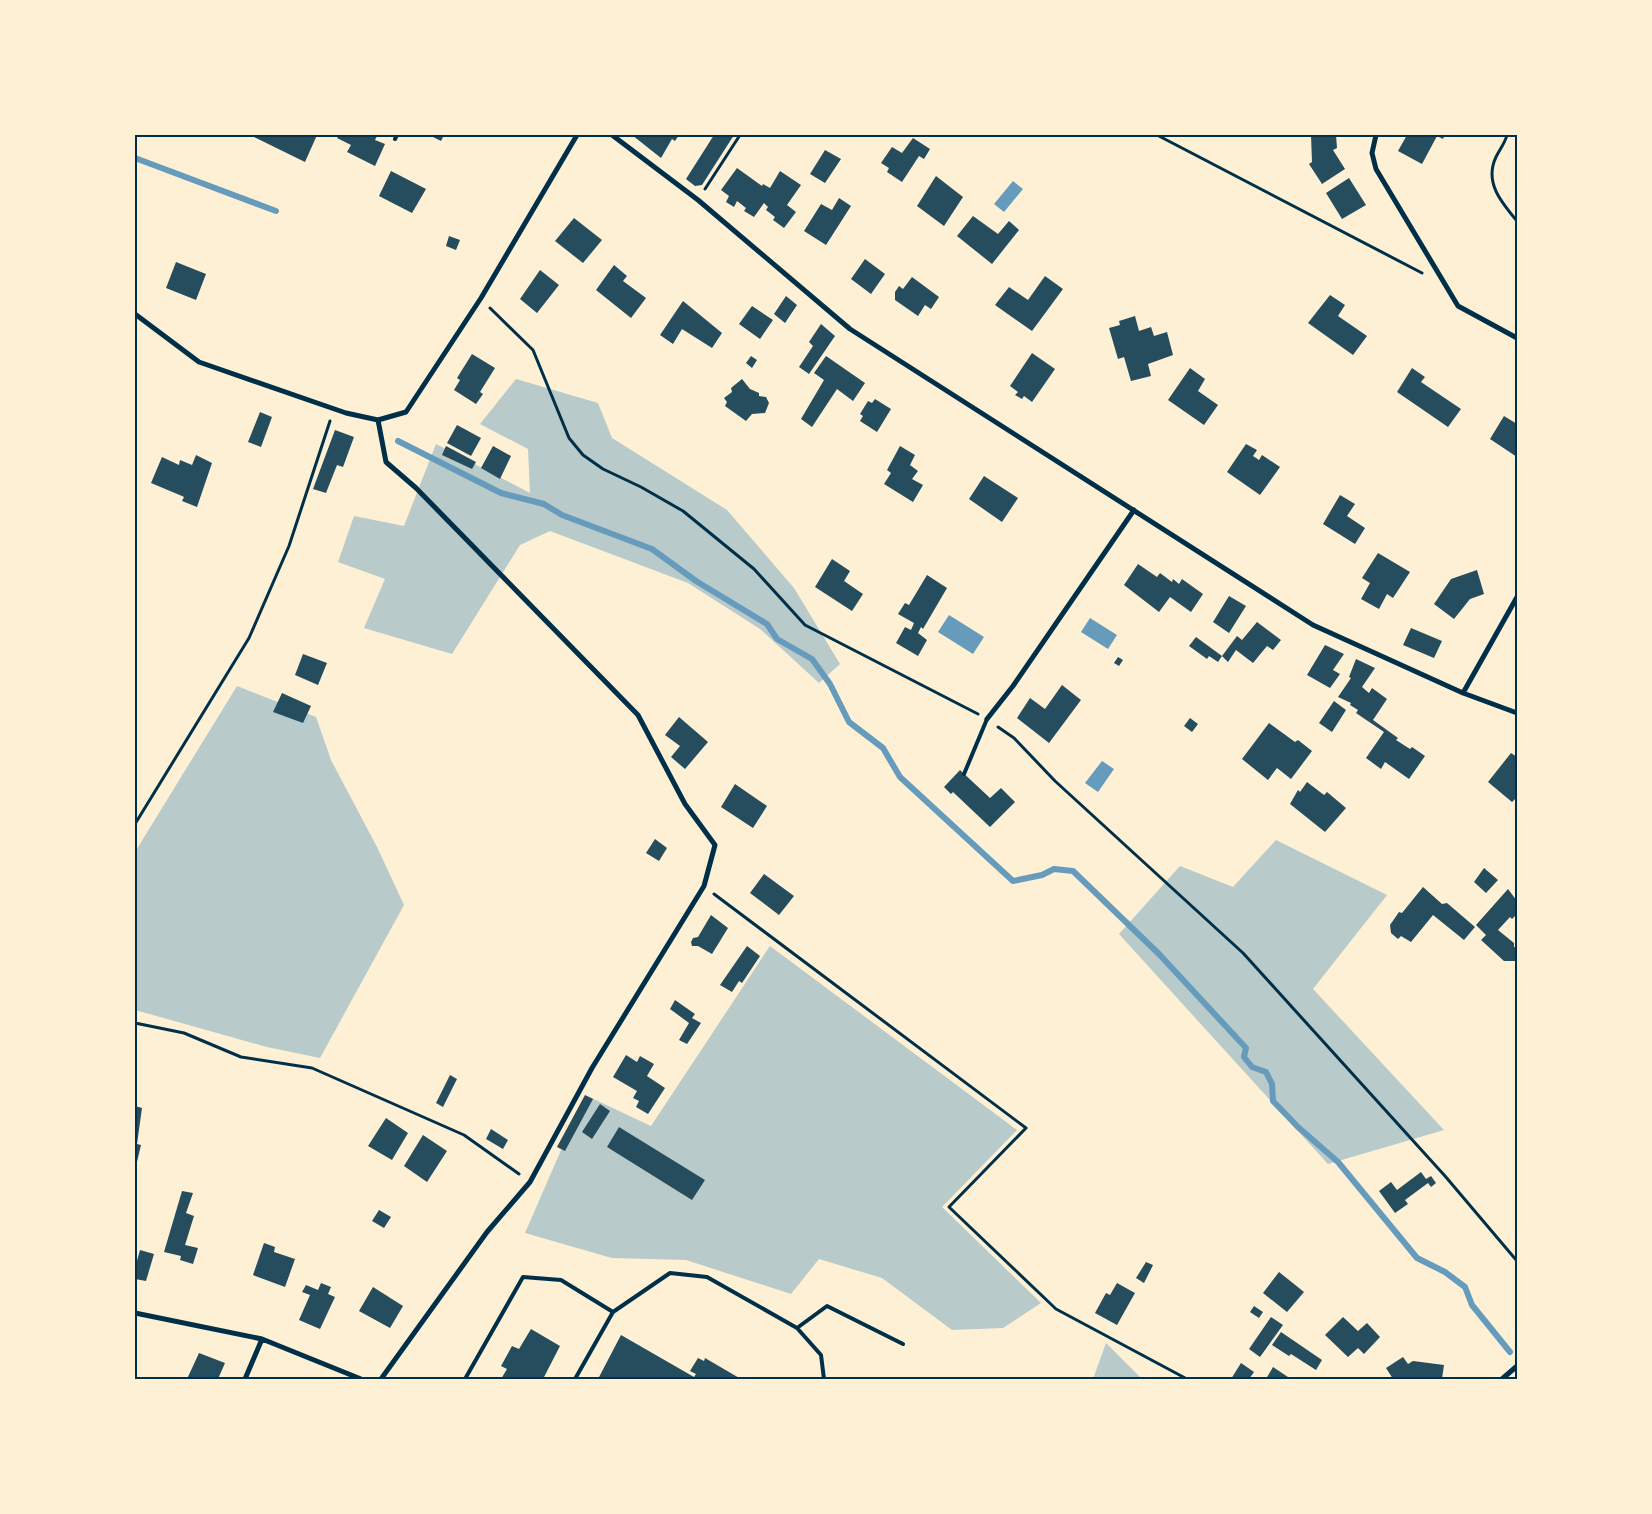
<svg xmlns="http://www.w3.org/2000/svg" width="1652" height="1514" viewBox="0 0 1652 1514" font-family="Rubik,sans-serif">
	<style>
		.green { fill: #b9caca }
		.water { fill: #669bbc }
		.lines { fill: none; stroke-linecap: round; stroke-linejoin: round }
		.stream { stroke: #669bbc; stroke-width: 6 }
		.building { fill: #264d5e }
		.path { stroke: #003049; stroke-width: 3 }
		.service { stroke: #003049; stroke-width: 4 }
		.minor { stroke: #003049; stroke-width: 5 }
		.neatline { fill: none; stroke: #003049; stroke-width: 2 }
	</style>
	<rect width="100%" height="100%" fill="#fdf0d5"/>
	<path class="green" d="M516 379 598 403 612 438 727 510 794 588 840 664 819 683 760 629 688 583 550 531 520 545 452 654 364 628 385 579 338 562 354 516 404 526 436 444 530 493 528 449 480 424Z
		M237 686 316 717 331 760 377 847 404 905 320 1058 267 1047 135 1010V852Z
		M1276 840 1387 895 1313 989 1444 1130 1328 1164 1119 934 1180 866 1233 887Z
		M770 946 1017 1130 942 1207 1041 1303 1003 1328 952 1330 882 1278 819 1259 791 1294 686 1260 612 1258 525 1233 585 1095 651 1126Z
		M1106 1343 1142 1379H1093Z"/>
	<path class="water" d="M1013 181 1023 189 1004 212 994 204Z
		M949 615 984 637 973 654 938 632Z
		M1090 618 1117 635 1108 649 1081 632Z
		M1102 761 1114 769 1098 792 1085 783Z"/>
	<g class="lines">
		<path class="stream" d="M135 158 276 211
			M398 441 501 493 544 504 562 515 652 549 696 581 767 624 777 639 812 659 830 684 849 722 883 748 900 777 1013 881 1042 875 1054 869 1073 871 1159 954 1246 1048 1244 1057 1252 1067 1266 1072 1272 1084 1273 1101 1298 1127 1338 1162 1417 1258 1445 1272 1465 1287 1472 1305 1510 1352"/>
	</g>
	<path class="building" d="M250 135H317L305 162Z
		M339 135H375L377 136 375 140 385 144 375 166 347 152 351 145 337 138Z
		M429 135H444L441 141Z
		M632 135H679L675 141 672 139 661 158Z
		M714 135H734L702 185 695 186 686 179Z
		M1311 135H1336L1337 148 1333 150 1345 169 1322 184 1309 164 1312 162Z
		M1407 135H1445L1443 139 1437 136 1422 164 1398 151Z
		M913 138 930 149 924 159 919 156 902 182 887 172 889 168 881 163 892 147 902 153Z
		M825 150 841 159 825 183 810 174Z
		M737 168 762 186 763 184 770 188 780 171 801 185 787 205 796 212 784 228 773 220 775 217 766 210 768 207 764 203 754 217 744 211 746 208 737 201 734 207 726 202 729 196 721 190Z
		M391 171 426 189 412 213 379 196Z
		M936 176 963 197 944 226 917 206Z
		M1349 178 1366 205 1342 219 1326 193Z
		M839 198 851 206 826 245 804 231 821 204 832 210Z
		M973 216 998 234 1009 221 1019 230 992 264 957 236Z
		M574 218 602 240 583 263 555 241Z
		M449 236 460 240 456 250 446 246Z
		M865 259 885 274 871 294 851 279Z
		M176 262 206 274 196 300 166 288Z
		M614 265 627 276 623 281 646 298 631 318 596 290Z
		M540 270 559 285 537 313 520 299Z
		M1045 276 1063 289 1032 331 995 305 1009 287 1028 300Z
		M912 277 939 297 931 309 925 305 918 316 895 300V292L899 286 903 289Z
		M1330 295 1345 305 1338 316 1367 336 1353 355 1308 323Z
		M786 296 797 305 785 323 774 314Z
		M683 301 722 333 712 348 682 329 673 344 660 335Z
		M752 306 773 320 760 339 739 324Z
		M1135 316 1139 331 1151 327 1154 336 1167 332 1173 355 1148 364 1151 376 1131 381 1124 357 1118 359 1109 328 1120 325 1119 321Z
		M821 324 835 336 809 374 799 367 813 346 809 342Z
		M1032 353 1055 369 1032 402 1024 396 1022 399 1015 395 1018 392 1010 386Z
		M472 354 495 368 480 392 483 394 476 404 454 390 460 380 457 378Z
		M751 356 757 360 752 368 746 363Z
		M826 356 865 383 853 401 837 389 812 427 801 419 824 380 814 373Z
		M1190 368 1205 379 1198 391 1218 405 1204 425 1168 400Z
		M1412 368 1425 377 1421 382 1461 409 1448 427 1397 392Z
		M742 379 750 389 759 393V396L766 397 769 403 765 413 752 414 746 421 725 406 727 402 724 398 732 392 731 388Z
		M875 399 891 409 877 432 860 421 863 416 860 414 868 401 872 403Z
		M260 412 272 417 261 447 248 442Z
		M1504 416 1517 424V457L1490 439Z
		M457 425 481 438 471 456 447 443Z
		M335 430 354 437 343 467 337 465 326 493 313 489Z
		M1246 444 1257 450 1253 456 1259 460 1262 455 1280 467 1260 495 1227 472Z
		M446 446 476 462 472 469 442 455Z
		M493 446 511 456 500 479 481 468Z
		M900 446 915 455 910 465 918 471 912 479 923 485 913 502 884 484 891 473 887 470Z
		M196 455 212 463 197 507 182 501 184 497 182 496 151 483 162 457 179 465 180 460 192 465Z
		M984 476 1018 498 1002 522 969 499Z
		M1340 495 1355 504 1347 516 1365 528 1355 544 1323 524Z
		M1378 553 1410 572 1393 598 1387 594 1379 609 1361 599 1370 583 1362 578Z
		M832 559 850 571 844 581 863 594 852 611 815 587Z
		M1138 564 1157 577 1160 573 1172 582 1173 579 1179 584 1182 579 1203 594 1191 612 1170 597 1159 612 1124 585Z
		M1477 570 1484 594 1470 599 1454 619 1434 604 1451 579Z
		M927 575 947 588 923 629 921 627 918 633 927 640 918 656 896 643 905 627 911 630 914 623 898 614 905 603 909 605Z
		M1229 596 1246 606 1229 633 1213 622Z
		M1257 622 1281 640 1273 650 1267 646 1253 663 1236 650 1228 662 1222 656 1218 662 1209 656 1207 659 1189 646 1196 637 1222 656 1237 636 1242 640Z
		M1411 628 1442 641 1434 658 1403 645Z
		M1325 645 1344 654 1333 670 1340 674 1330 688 1307 675Z
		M303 654 327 663 318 685 295 675Z
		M1118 657 1123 660 1119 666 1114 663Z
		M1356 659 1375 668 1362 687 1369 693 1372 688 1387 699 1373 720 1398 738 1396 740 1410 749 1412 747 1425 756 1409 779 1385 762 1381 769 1366 758 1384 732 1356 713 1358 710 1350 705 1351 703 1338 697 1351 678 1349 677Z
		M1062 685 1081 700 1049 743 1017 718 1030 698 1045 709Z
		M282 693 311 706 303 723 273 712Z
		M1334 701 1346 710 1332 732 1319 723Z
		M679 717 708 742 685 769 671 757 680 746 665 735Z
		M1190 718 1198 724 1192 732 1184 726Z
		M1269 723 1295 742 1298 740 1312 751 1291 779 1277 768 1268 780 1242 759Z
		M1511 753 1517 757V797L1512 802 1488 782Z
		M960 770 990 798 1001 788 1015 802 990 827 953 792 951 794 944 787Z
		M1307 782 1324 795 1327 792 1346 808 1325 832 1290 804 1298 790 1300 792Z
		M735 784 767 806 753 828 721 807Z
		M655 839 667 848 659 861 646 853Z
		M1484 868 1498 880 1486 893 1474 882Z
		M764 874 794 896 779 915 750 893Z
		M1423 887 1442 904 1447 903 1475 927 1464 940 1433 915 1411 942 1401 936 1398 939 1391 933 1390 925 1399 912 1402 913Z
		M1508 889 1517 901V914L1512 919 1510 917 1498 930 1514 943V947H1517V961H1504L1481 940 1486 935 1476 925Z
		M711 915 728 928 712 954 698 946H692L691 942 693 938 698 937Z
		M747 946 760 956 742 983 739 981 732 992 720 985Z
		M675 1000 695 1014 692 1018 701 1023 687 1044 679 1040 689 1023 670 1009Z
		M626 1055 637 1062 640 1056 654 1064 647 1076 665 1088 648 1114 636 1107 639 1101 633 1098 637 1091 613 1077Z
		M450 1075 457 1079 443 1107 436 1103Z
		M585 1095 593 1099 565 1151 557 1147Z
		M600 1104 610 1111 592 1139 582 1132Z
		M135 1106 142 1108 137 1144 141 1145 136 1166Z
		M386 1118 408 1133 392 1160 368 1146Z
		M619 1127 705 1180 692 1200 607 1147Z
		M491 1129 508 1140 503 1149 486 1139Z
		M423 1135 447 1151 427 1182 404 1166Z
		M1421 1172 1426 1179 1431 1176 1436 1183 1431 1187 1428 1183 1405 1200 1408 1204 1395 1213 1379 1191 1391 1182 1397 1190Z
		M182 1191 193 1193 186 1213 194 1216 185 1245 198 1248 193 1264 180 1260 181 1256 164 1252Z
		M379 1210 391 1217 384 1228 372 1221Z
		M264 1243 275 1247 274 1252 295 1259 285 1287 253 1275Z
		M140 1250 154 1254 146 1281 135 1279V1268Z
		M1146 1262 1153 1265 1144 1283 1136 1278Z
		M1279 1272 1304 1292 1287 1312 1263 1293Z
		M321 1283 331 1287 328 1294 335 1297 320 1329 299 1320 310 1295 302 1292 306 1285 318 1290Z
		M1117 1283 1135 1293 1117 1325 1095 1313 1106 1293 1110 1295Z
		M373 1287 403 1306 390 1328 359 1311Z
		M1254 1306 1263 1312 1259 1318 1250 1312Z
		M1271 1317 1283 1325 1260 1357 1249 1349Z
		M1343 1317 1358 1331 1367 1323 1380 1337 1364 1354 1358 1348 1348 1357 1325 1335Z
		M531 1329 560 1346 543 1379H501L507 1369 501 1366 512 1346 519 1349Z
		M1281 1332 1322 1360 1316 1370 1291 1354 1289 1356 1272 1345Z
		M621 1335 694 1377 696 1374 690 1371 698 1358 704 1361 705 1358 741 1379H598Z
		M199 1353 225 1363 218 1379H187Z
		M1403 1357 1408 1364 1413 1361 1444 1365 1442 1379H1393L1386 1368Z
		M1241 1363 1254 1372 1249 1379H1231Z
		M1273 1367 1291 1379H1266Z"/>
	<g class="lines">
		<path class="path" d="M1157 135 1422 273
			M1507 135C1505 143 1500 149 1496 157 1484 182 1501 202 1517 221
			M705 189 740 135
			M490 308 533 350 569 438 583 455 603 469 641 487 683 511 754 569 805 625 978 714
			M998 727 1014 738 1055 781 1243 953 1445 1176 1517 1261
			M135 824 249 638 289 546 330 421
			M714 894 1026 1128 949 1207 1056 1309 1187 1379
			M135 1023 184 1033 241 1057 312 1068 464 1135 519 1174"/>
		<path class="service" d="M395 139 397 135
			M964 774 987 719
			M613 1312 670 1273 707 1277 797 1328 821 1355 824 1379
			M797 1328 827 1306 903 1344
			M465 1379 523 1277 561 1280 613 1312 575 1379"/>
		<path class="minor" d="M612 135 698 200 850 329 1313 625 1463 693 1517 713
			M1376 135 1372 153 1376 169 1458 306 1517 338
			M135 314 199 362 346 413 378 420 406 412 481 298 577 135
			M378 420 386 462 416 488 638 715 685 804 715 845 704 886 592 1068 530 1182 487 1232 381 1379
			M1463 693 1517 597
			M987 719 1013 686 1134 510
			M135 1313 262 1339 361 1379
			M245 1379 262 1339
			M1502 1379 1517 1366"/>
	</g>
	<rect width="1652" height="1514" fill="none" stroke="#fdf0d5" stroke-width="272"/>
	<rect x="136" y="136" width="1380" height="1242" class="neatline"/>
</svg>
